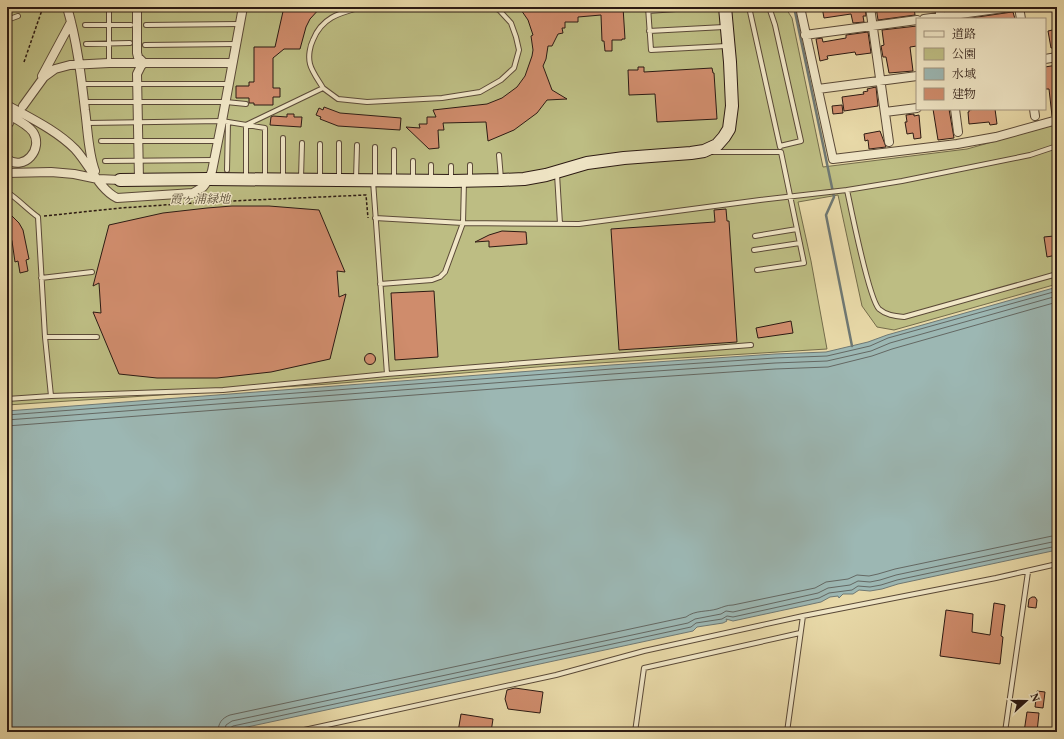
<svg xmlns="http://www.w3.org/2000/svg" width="1064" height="739" viewBox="0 0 1064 739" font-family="Vollkorn,'Noto Serif JP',serif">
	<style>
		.green { fill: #bdbd83; stroke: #746c4b }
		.water { fill: #9cb7b3; stroke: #6f7873 }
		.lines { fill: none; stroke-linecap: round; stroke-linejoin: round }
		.shore { stroke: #646863; stroke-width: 1 }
		.stream { stroke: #6f7873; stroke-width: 2.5 }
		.building { fill: #cf8c6c; stroke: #2c1a13 }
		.lane-casing { stroke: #5b4a38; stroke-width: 6 }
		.street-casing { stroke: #5b4a38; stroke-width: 10 }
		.secondary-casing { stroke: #2c1a13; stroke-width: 14 }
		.path { stroke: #2c1a13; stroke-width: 1.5; stroke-dasharray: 3 2; stroke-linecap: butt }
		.lane { stroke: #f0e6c6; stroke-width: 4 }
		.street { stroke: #f0e6c6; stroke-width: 8 }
		.secondary { stroke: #f0e6c6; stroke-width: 12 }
		.labels { text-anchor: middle; stroke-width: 3; stroke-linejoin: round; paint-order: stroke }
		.park-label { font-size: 12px; font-style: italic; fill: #584b35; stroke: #f0e6c6 }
	</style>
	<rect width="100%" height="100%" fill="#e8d9a8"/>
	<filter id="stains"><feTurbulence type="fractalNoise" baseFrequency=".005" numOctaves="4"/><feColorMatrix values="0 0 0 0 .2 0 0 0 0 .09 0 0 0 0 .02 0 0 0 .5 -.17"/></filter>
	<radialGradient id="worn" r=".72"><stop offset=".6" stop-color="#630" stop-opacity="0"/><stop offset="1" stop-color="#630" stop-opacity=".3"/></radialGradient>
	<path class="green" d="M7 7H785L792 18 823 167 967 149 1057 124V284L894 330 877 327 862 306 838 195 798 202 811 261 827 349 549 366 329 384 7 405Z"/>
	<path class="water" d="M1057 287V550L898 584 882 589 870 591 859 590 853 594H843L839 598 838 596 830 597 821 602 733 621 726 619 727 621 723 623 697 627 693 631 224 732H7V411L611 365 775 354 826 352 868 342 887 335Z"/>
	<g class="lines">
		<path class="shore" d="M7 415 612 369 775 358 827 356 870 346 888 338 1057 291
			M7 420 612 374 775 363 827 361 871 351 890 343 1057 296
			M7 426 612 380 775 369 828 367 872 356 892 349 1057 302
			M218 732C218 723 222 718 230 715L686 617C695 610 707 612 717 609 723 607 727 605 733 605L815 588 826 582 848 579 857 575 869 576 878 574 895 569 1057 535
			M224 732 226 725 232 721 688 623 695 619 721 614 726 611 733 612 818 593 828 588 850 585 858 581 870 582 880 580 896 575 1057 541
			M229 732 230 728 233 726 691 627 696 623 722 619 727 616 733 617 819 598 829 593 852 590 858 586 870 587 881 585 897 580 1057 546"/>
		<path class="stream" d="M794 7 834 197 826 215 852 346"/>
	</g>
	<path class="building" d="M284 7H321L310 19 306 27 300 49H284L273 58V88H280V97H273V105H254V103H249V98H236V86H249V82H254V47H275Z
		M519 7H561V10L584 9V7H623L625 39H622V40H612V51H605L604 41H602L601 15 578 17V22H565V28H562L563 33 558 34 552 46H548L546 59 543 66 552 90 567 99 547 100 537 113 514 130 488 141 486 122 443 123 444 130H438L439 148 429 149 406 127 420 128 419 124H427V117H436L433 110 487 104 502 98 517 87 525 76 532 56 533 50 531 36 533 35 528 20Z
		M822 7H865L866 16H863L864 22 853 23 851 14 824 18Z
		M876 7H914L915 15 878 20Z
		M1013 12 1015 19H964L1012 12Z
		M917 26V46L910 47 913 71 889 73 886 57H883L881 46 884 45 882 30Z
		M1057 29V47L1051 48 1048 31Z
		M868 32 871 53 856 55 855 52 827 56 828 59 820 61 816 39 822 38 823 42 846 38V35Z
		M1057 65V115L1052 116 1049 89H1045V67Z
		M638 67H644V72L712 68 713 73H714L717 119 657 122 655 94 629 95 628 70H638Z
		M876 87 878 106 844 111 842 97 864 94 863 92 868 91 867 89Z
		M842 105 843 113 833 114 832 106Z
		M324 107 340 113 401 118 400 130 338 126 320 119 321 117 316 115 319 108 323 110Z
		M933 109H949L954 138 938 140Z
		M976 109H995L997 124 990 125 989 122 969 124 968 112H969V110Z
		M287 114H294V117H302L301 127 270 125 271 117 273 116 287 117Z
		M914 114V116L919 115 921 138 914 139 913 133 907 134 905 122H907L906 115Z
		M880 131 886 147 869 149 868 140 865 141 864 134Z
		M232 206H269L319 210 345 272 337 271 339 297 346 294 330 359 271 372 217 378H157L119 374 93 312 101 313 99 283 93 286 109 225 163 213 207 208Z
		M726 209 727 221H729L737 342 619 350 611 229 715 222 714 210Z
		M7 211 19 223 23 230 29 259 26 260 28 271 20 273 18 261 15 262 12 241 7 230Z
		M502 231 526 232 527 244 489 247V241L475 242 489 235Z
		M1054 236 1056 255 1047 257 1044 237Z
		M434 291 438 357 395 360 391 293Z
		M791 321 793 333 758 338 756 328Z
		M364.5 359a5.5 5.5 0 1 1 11 0a5.5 5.5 0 1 1-11 0Z
		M1032 597H1035L1037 600 1036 608 1028 607 1029 599Z
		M994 603 1005 605 1001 636 1003 637 1000 664 940 656 946 610 973 614 972 632 990 635Z
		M515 688 543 692 540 713 508 709 505 699 507 690Z
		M1037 691 1045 692 1043 708 1035 707Z
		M1027 712 1039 713 1037 732H1024Z
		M461 714 493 719 491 732H458Z"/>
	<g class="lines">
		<defs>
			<path id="lane" d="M648 7 651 50 726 46
				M749 7 780 147
				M769 7 775 25 801 141 780 146
				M88 9 94 7
				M648 11 704 7
				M7 20 18 16
				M85 25H131
				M146 25 239 24
				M649 31 724 27
				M86 44 130 43
				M145 45 236 44
				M109 63V7
				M82 84H229
				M323 88C319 81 312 72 310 64 308 56 310 46 313 40 322 17 340 13 362 7
				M84 102H226L246 104
				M87 123 222 121 265 128V179
				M101 141H218
				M394 150V178
				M711 152H781L804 263 757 270
				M499 155 501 179
				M105 161 214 160
				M431 165V179
				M470 165V178
				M451 166V179
				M227 170 228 122
				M557 174 560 224
				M283 177V138
				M246 178V125L323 88 338 99 367 102 442 98 480 92 501 80 514 68 519 50 516 37 511 23 499 10 493 7
				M301 178 302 143
				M320 178V144
				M413 178V161
				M339 179V143
				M356 179 357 145
				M375 179V147
				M373 181 387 374
				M847 190C851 209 869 299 879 309 886 315 894 316 904 317L1057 274
				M7 192C18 199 27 209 38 217L45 337 51 396
				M375 218 463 223 579 224 760 200 847 190 902 181 1030 155 1057 146
				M755 236 797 229
				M754 250 800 243
				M41 278 92 272
				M380 284 432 280 440 277 445 272 463 223 464 181
				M45 337H97
				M7 399 51 396 223 390 387 374 751 345
				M295 732 556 675 644 651 803 616 996 578 1057 564
				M635 732 644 668 800 633
				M787 732 803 616
				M1005 732 1028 572"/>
			<path id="street" d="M67 7C77 41 81 75 85 110 88 131 88 152 95 171
				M137 7V53L138 57 144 63
				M800 7 833 159 957 144 996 137 1057 120
				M870 7 889 142
				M939 7 941 19
				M1019 7 1021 19
				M924 19 1011 7
				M805 35 917 20
				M1045 59 1057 57
				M42 76 71 22
				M818 89 917 76
				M7 105C30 118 56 130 75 149 89 164 99 189 117 198L193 193 203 187 209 179 212 171 222 121 243 7
				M23 106 44 77 55 69 70 65 109 63H232
				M955 109 958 132
				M1034 109 1035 116
				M885 112 917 108
				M7 114C16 119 27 124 33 132 44 149 24 172 7 159
				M7 125 9 123
				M7 173 51 172 74 174 98 179 120 180
				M139 180 137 74 141 66 144 63"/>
			<path id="secondary" d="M120 180 209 179 452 181 501 180 524 179 546 175 587 163 624 158 691 153 704 151 717 145 724 137 729 129 732 106 730 62 725 7"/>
		</defs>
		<use href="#lane" class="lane-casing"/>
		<use href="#street" class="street-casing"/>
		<use href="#secondary" class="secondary-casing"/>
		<path class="path" d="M24 62 43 7
			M44 216 121 208 208 202 366 195 368 218"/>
		<use href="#lane" class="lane"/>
		<use href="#street" class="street"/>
		<use href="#secondary" class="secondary"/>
	</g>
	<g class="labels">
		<g class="park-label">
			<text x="200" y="203">霞ヶ浦緑地</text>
		</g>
	</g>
	<rect width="1064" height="739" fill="none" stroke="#e8d9a8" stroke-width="24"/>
	<rect x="8" y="8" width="1048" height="723" fill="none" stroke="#2c1a13" stroke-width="2"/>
	<rect x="12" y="12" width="1040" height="715" fill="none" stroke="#2c1a13"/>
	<rect x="916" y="18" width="130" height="92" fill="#f0e6c6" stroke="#a2947e"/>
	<rect x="924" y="31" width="20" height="6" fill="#f0e6c6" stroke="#a2947e"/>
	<text x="952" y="38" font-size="12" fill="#2c1a13">道路</text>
	<rect x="924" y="48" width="20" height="12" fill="#bdbd83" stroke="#a2947e"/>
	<text x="952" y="58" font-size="12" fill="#2c1a13">公園</text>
	<rect x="924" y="68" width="20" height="12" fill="#9cb7b3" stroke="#a2947e"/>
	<text x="952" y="78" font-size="12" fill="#2c1a13">水域</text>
	<rect x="924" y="88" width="20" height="12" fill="#cf8c6c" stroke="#a2947e"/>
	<text x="952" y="98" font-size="12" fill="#2c1a13">建物</text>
	<g transform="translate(1026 701) rotate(69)" stroke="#f0e6c6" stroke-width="3" paint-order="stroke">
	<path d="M0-3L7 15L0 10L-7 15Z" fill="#2c1a13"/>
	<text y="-6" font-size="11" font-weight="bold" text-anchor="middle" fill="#2c1a13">N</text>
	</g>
	<rect width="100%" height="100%" filter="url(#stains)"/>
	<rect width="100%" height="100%" fill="url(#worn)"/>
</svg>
